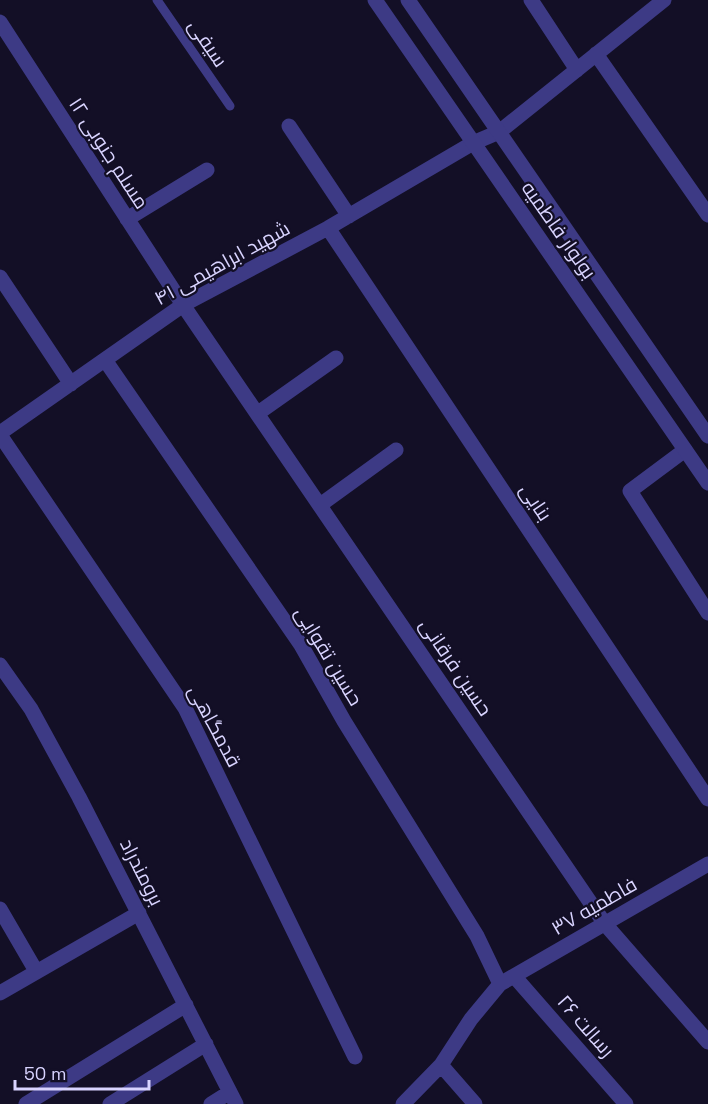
<svg xmlns="http://www.w3.org/2000/svg" width="708" height="1104" viewBox="0 0 708 1104" font-family="'Space Grotesk',Cairo,sans-serif">
	<style>
		.lines { fill: none; stroke-linecap: round; stroke-linejoin: round }
		.service { stroke: #3d3a85; stroke-width: 9 }
		.minor { stroke: #3d3a85; stroke-width: 15 }
		.tertiary { stroke: #3d3a85; stroke-width: 15 }
		.labels { text-anchor: middle; stroke-width: 4.5; stroke-linejoin: round; paint-order: stroke }
		.street-label { font-size: 20px; fill: #d9d4ff; stroke: #130f26 }
	</style>
	<rect width="100%" height="100%" fill="#130f26"/>
	<g class="lines">
		<path class="service" d="M157 0 230 106"/>
		<path class="minor" d="M531 0 577 70
			M0 22 183 305 605 924 708 1042
			M596 54 708 215
			M289 126 349 216
			M127 219 207 170
			M328 228 708 799
			M0 277 71 384
			M105 360 301 645 344 721 477 936 500 984
			M258 413 336 358
			M0 433 183 305 328 228 473 143 499 132 664 0
			M0 435 185 708 355 1057
			M685 450 630 491 708 613
			M320 505 396 450
			M0 665 31 709 79 797 236 1104
			M0 909 36 971
			M514 976 626 1104
			M0 993 139 913
			M441 1065 475 1104
			M26 1104 186 1005
			M110 1104 206 1044
			M211 1104 230 1092
			M403 1104 441 1065 471 1019 500 984 708 864"/>
		<path class="tertiary" d="M375 0 708 483
			M408 0 708 436"/>
	</g>
	<g class="labels">
		<g class="street-label">
			<text transform="translate(208 43) rotate(56)" y="7">سیفی</text>
			<text transform="translate(109 153) rotate(57)" y="7">مسلم جنوبی ۱۲</text>
			<text transform="translate(559 230) rotate(55)" y="7">بولوار فاطمیه</text>
			<text transform="translate(222 263) rotate(-29)" y="7">شهید ابراهیمی ۴۱</text>
			<text transform="translate(536 502) rotate(56)" y="7">بنایی</text>
			<text transform="translate(329 656) rotate(59)" y="7">حسین تقوایی</text>
			<text transform="translate(456 667) rotate(56)" y="7">حسین فرقانی</text>
			<text transform="translate(215 726) rotate(62)" y="7">قدمگاهی</text>
			<text transform="translate(142 872) rotate(63)" y="7">برومندراد</text>
			<text transform="translate(594 906) rotate(-30)" y="7">فاطمیه ۳۷</text>
			<text transform="translate(586 1026) rotate(49)" y="7">رسالت ۲۶</text>
		</g>
	</g>
	<path d="M15 1080v9h134v-9" fill="none" stroke="#d9d4ff" stroke-width="3"/>
	<text x="24" y="1080" font-size="18" fill="#d9d4ff" stroke="#130f26" stroke-width="4.5" paint-order="stroke">50 m</text>
</svg>
